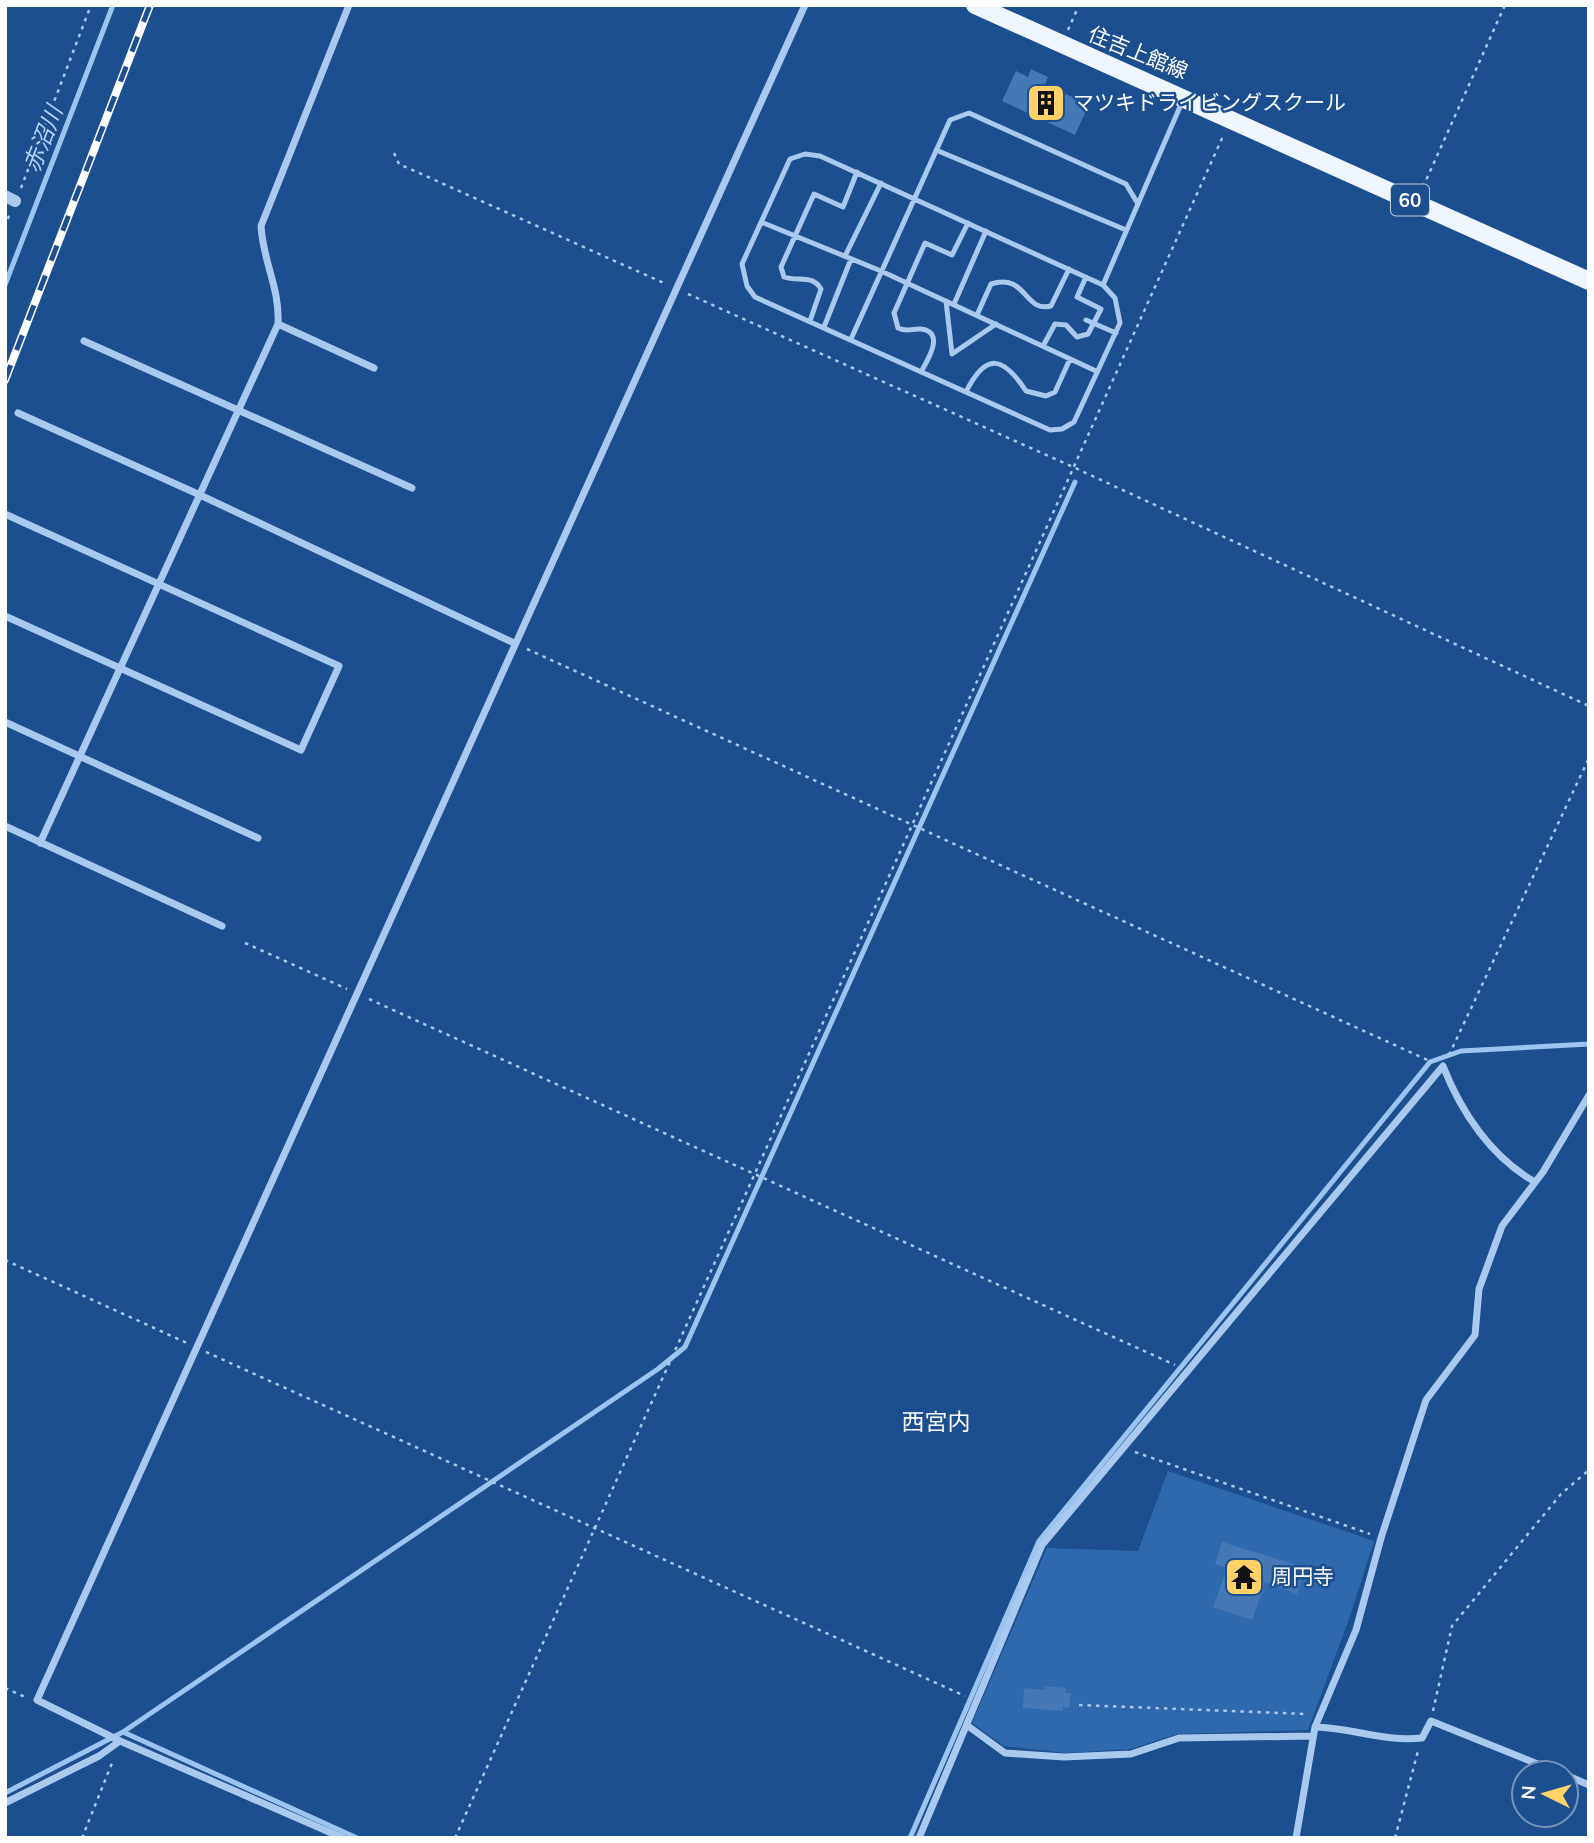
<svg xmlns="http://www.w3.org/2000/svg" width="1594" height="1843" viewBox="0 0 1594 1843" font-family="'Nunito Sans','Noto Sans JP',sans-serif">
	<style>
		.green { fill: #2e69ad }
		.lines { fill: none; stroke-linecap: round; stroke-linejoin: round }
		.stream { stroke: #9cc4f0; stroke-width: 5 }
		.building { fill: #4478b7 }
		.path { stroke: #a9c9ee; stroke-width: 2.5; stroke-dasharray: 3.5 5; stroke-linecap: butt }
		.service { stroke: #a9c9ee; stroke-width: 5 }
		.minor { stroke: #a9c9ee; stroke-width: 7 }
		.tertiary { stroke: #a9c9ee; stroke-width: 12 }
		.primary { stroke: #f0f6ff; stroke-width: 18 }
		.rail-casing { stroke: #fff; stroke-width: 8 }
		.rail { stroke: #1b4f8f; stroke-width: 5; stroke-dasharray: 16; stroke-linecap: butt }
		.labels { text-anchor: middle; stroke-width: 5; stroke-linejoin: round; paint-order: stroke }
		.shield { fill: #1b4f8f; stroke: #bbcadd; stroke-width: 2 }
		.shield-label { font-size: 19px; font-weight: bold; fill: #fff }
		.street-label { font-size: 21px; fill: #fff; stroke: #1b4f8f }
		.poi-label { font-size: 21px; fill: #fff; stroke: #1b4f8f; text-anchor: start }
		.water-label { font-size: 23px; font-style: italic; fill: #b5d3f5; stroke: #1b4f8f }
		.neighbourhood-label { font-size: 23px; fill: #fff; stroke: #1b4f8f }
	</style>
	<rect width="100%" height="100%" fill="#1b4f8f"/>
	<path class="green" d="M1168 1471 1374 1541 1349 1619 1308 1730 1177 1734 1131 1749 1066 1753 1004 1746 972 1723 1047 1548 1138 1551Z"/>
	<g class="lines">
		<path class="stream" d="M5 285 113 5
			M123 1732 357 1838
			M5 1793 123 1732 658 1369 685 1347 1075 482
			M910 1838 1039 1541 1430 1062 1461 1051 1589 1044"/>
	</g>
	<path class="building" d="M1031 69 1048 77 1045 84 1089 105 1075 135 1002 101 1016 71 1028 77Z
		M1222 1542 1306 1568 1297 1594 1265 1582 1252 1620 1213 1607 1227 1568 1215 1564Z
		M1045 1686 1066 1688 1065 1693H1071L1069 1708 1063 1707V1711L1023 1708 1024 1688 1044 1690Z"/>
	<g class="lines">
		<path class="path" d="M1068 30 1079 5
			M394 153 399 164 666 284
			M1423 187 1505 5
			M21 188 91 5
			M5 227 10 213
			M688 294 1073 467 1589 706
			M527 649 1432 1062
			M245 943 347 989
			M369 999 1175 1365
			M1449 1055 1589 758
			M5 1260 187 1343
			M206 1352 965 1696
			M1135 1452 1370 1534
			M5 1688 25 1697
			M1079 1705 1306 1714
			M1433 1711 1452 1626 1561 1494 1589 1470
			M82 1838 112 1763
			M455 1838 1224 134
			M1395 1838 1418 1751"/>
		<path class="service" d="M936 150 1126 230
			M805 154 820 156 1103 285 1115 298 1120 323 1074 422 1062 429 1050 430 755 297 747 286 742 264 790 159Z
			M761 222 881 271 1096 371
			M845 256 881 183
			M1103 285 1182 102
			M946 301 952 354 996 324
			M954 304 986 231
			M977 315 991 284C1027 273 1024 313 1051 306L1069 269
			M1086 320 1116 333
			M810 321 821 289C812 274 798 282 784 277L781 267 814 194 843 207 857 172
			M824 327 851 259
			M851 339 950 120 969 113 1126 184 1138 204
			M1043 346 1055 324 1066 325 1077 337 1088 334 1101 309 1077 297 1086 277
			M921 372C927 361 946 332 921 329 911 328 908 333 898 328L894 313 925 243 952 255 968 223
			M966 392C986 352 1003 356 1026 391L1046 396 1055 392 1070 359"/>
		<path class="minor" d="M278 324 374 368
			M84 341 412 488
			M18 413 200 495 514 643
			M5 514 339 666 301 750 5 616
			M5 722 258 838
			M5 826 222 926
			M40 843 278 324C280 288 263 262 261 226L349 5
			M968 1726 1005 1753 1064 1757 1131 1754 1179 1738 1313 1736
			M1315 1727C1354 1728 1383 1742 1422 1738L1431 1721 1560 1773
			M1566 1775 1589 1785
			M5 1803 99 1756 120 1741
			M343 1838 120 1741 37 1700 805 5
			M919 1838 1042 1545 1443 1066C1461 1112 1491 1157 1535 1182
			M1296 1838 1315 1727 1356 1630 1381 1538 1426 1400 1475 1335 1479 1289 1502 1226 1543 1172 1589 1095"/>
		<path class="tertiary" d="M5 196 15 201"/>
		<path class="primary" d="M975 5 1589 281"/>
		<defs>
			<path id="rail" d="M5 380 150 5"/>
		</defs>
		<use href="#rail" class="rail-casing"/>
		<use href="#rail" class="rail"/>
	</g>
	<defs>
		<symbol id="building-square" viewBox="-11 -11 22 22"><rect x="-9" y="-9" width="18" height="18" rx="4" fill="#ffd166" stroke="#1b4f8f"/><path d="M-4-6H4V6H1V3H-1V6H-4ZM-2.5-4.3h1.7v1.8h-1.7ZM.8-4.3h1.7v1.8H.8ZM-2.5-1h1.7V.8h-1.7ZM.8-1h1.7V.8H.8Z" fill="#111"/></symbol>
		<symbol id="temple-square" viewBox="-11 -11 22 22"><rect x="-9" y="-9" width="18" height="18" rx="4" fill="#ffd166" stroke="#1b4f8f"/><path d="M0-6L5-2H3V0L6.5 2.5H4V6H1.5V3h-3V6H-4V2.5H-6.5L-3 0V-2H-5Z" fill="#111"/></symbol>
	</defs>
	<g fill-rule="evenodd">
		<use href="#building-square" x="1024" y="81" width="44" height="44"/>
		<use href="#temple-square" x="1222" y="1555" width="44" height="44"/>
	</g>
	<g class="labels">
		<rect class="shield" x="1391" y="184.5" width="38" height="31" rx="5"/>
		<g class="shield-label">
			<text x="1410" y="207">60</text>
		</g>
		<g class="street-label">
			<text transform="translate(1138 53) rotate(22)" y="7">住吉上館線</text>
		</g>
		<g class="poi-label">
			<text x="1073" y="110">マツキドライビングスクール</text>
			<text x="1271" y="1584">周円寺</text>
		</g>
		<g class="water-label">
			<text transform="translate(43 139) rotate(-69)" y="8">赤沼川</text>
		</g>
		<g class="neighbourhood-label">
			<text x="936" y="1430">西宮内</text>
		</g>
	</g>
	<rect width="1594" height="1843" fill="none" stroke="#ffffff" stroke-width="14"/>
	<g transform="translate(1545 1794) rotate(275)"><circle r="33" fill="#1b4f8f" stroke="#7695bc" stroke-width="2"/>
	<path d="M0-5L12 26L0 18L-12 26Z" fill="#ffd166"/>
	<text y="-10" font-size="19" font-weight="bold" text-anchor="middle" fill="#ffffff">N</text>
	</g>
</svg>
